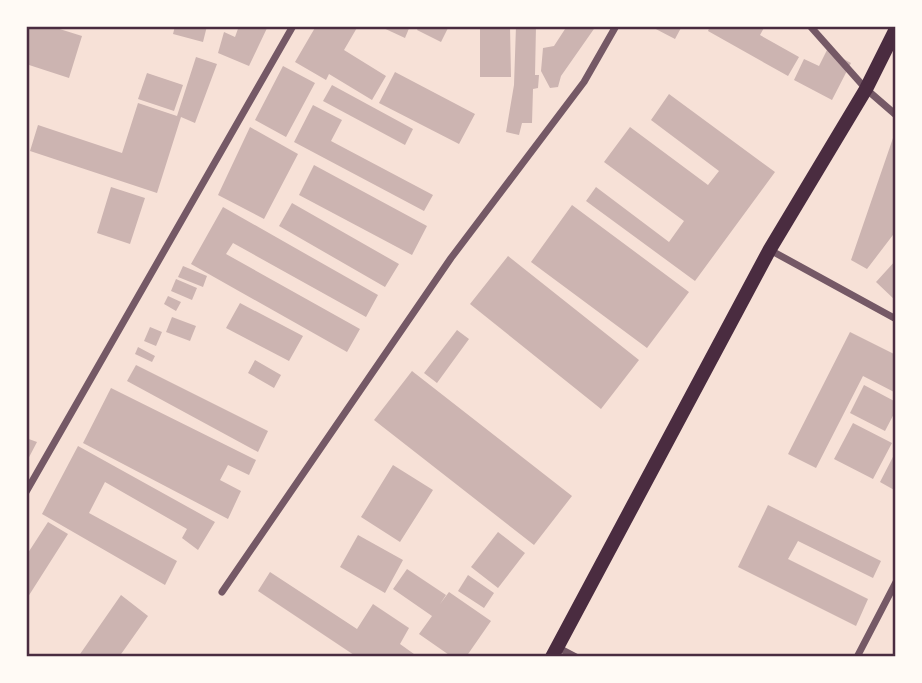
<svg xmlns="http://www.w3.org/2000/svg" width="922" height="683" viewBox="0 0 922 683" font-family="'Source Serif 4',serif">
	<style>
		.building { fill: #ccb4b1 }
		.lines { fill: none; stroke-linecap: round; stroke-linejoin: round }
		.minor { stroke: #755966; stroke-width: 7 }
		.secondary { stroke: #4a2c40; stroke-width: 14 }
		.neatline { fill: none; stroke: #4a2c40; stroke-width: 2.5 }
	</style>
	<rect width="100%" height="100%" fill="#f7e1d7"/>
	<path class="building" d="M26 26H50L82 36 69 78 26 64Z
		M175 26H207L203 42 173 34Z
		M239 26H268L249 66 218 53 224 32 235 37Z
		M316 26H358L344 50 386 76 372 100 329 74 326 80 295 62Z
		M379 26H410L405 38Z
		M419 26H449L441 42 417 30Z
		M480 26H510L511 77H480Z
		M516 26H536L535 75H539L538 88 533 89 532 123H522L519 135 506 132 514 85Z
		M567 26H596L561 76 558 87 550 88 541 71 543 48 554 46Z
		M650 26H682L675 39Z
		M710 26H765L760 35 799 57 788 76 708 31Z
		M827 50 851 63 832 100 794 80 804 59 819 66Z
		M196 57 217 64 195 123 181 117 157 193 30 151 38 125 122 153 138 103 177 116Z
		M283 66 315 83 286 137 255 120Z
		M395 72 475 114 459 144 379 103Z
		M147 73 183 85 174 111 138 99Z
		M332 85 413 129 405 145 323 101Z
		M669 94 775 172 695 281 586 201 596 187 669 242 684 221 604 162 630 127 708 185 719 171 651 120Z
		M313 105 342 120 331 141 433 195 424 211 294 142Z
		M250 127 298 154 264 219 218 195Z
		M893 138 896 231 867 269 851 260Z
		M314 165 427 226 412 255 299 195Z
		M111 187 145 198 130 244 97 233Z
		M292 203 399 264 385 287 279 226Z
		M572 205 689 292 647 348 531 262Z
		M223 207 378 295 366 317 233 243 226 254 360 329 347 352 191 264Z
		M508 256 639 360 601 409 470 304Z
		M896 260V301L876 282Z
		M183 266 207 276 203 287 178 277Z
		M176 279 197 288 192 300 171 291Z
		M168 296 181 302 176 311 164 304Z
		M240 303 303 336 289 361 226 328Z
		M172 317 196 326 190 341 166 332Z
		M150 327 162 332 156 346 144 341Z
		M457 330 469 339 437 383 424 373Z
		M850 332 896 355V393L863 376 816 468 788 454Z
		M138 347 155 356 152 362 135 354Z
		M255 360 281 375 274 388 248 373Z
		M136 365 268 431 258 452 127 381Z
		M412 371 572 496 534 545 374 420Z
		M864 385 896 402V410L885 431 850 413Z
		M111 388 256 460 249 475 228 465 220 480 241 491 228 519 83 443Z
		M853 423 892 443 873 479 834 459Z
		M26 438 37 442 26 463Z
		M78 446 215 522 198 550 182 538 187 529 105 482 89 513 177 561 165 585 42 514Z
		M896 451V491L880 482Z
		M393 465 433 490 400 542 361 517Z
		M768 505 881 561 873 578 798 541 788 559 868 599 856 626 738 567Z
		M48 522 68 534 26 600V556Z
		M498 532 525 553 498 588 471 567Z
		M358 535 403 560 385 593 340 567Z
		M407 569 446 595 440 604 449 592 491 621 466 657H452L419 634 432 616 393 589Z
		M270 572 357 629 373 604 409 628 400 644 414 654 412 657H357L258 591Z
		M468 575 494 593 484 608 458 591Z
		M121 595 148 616 119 657H78Z"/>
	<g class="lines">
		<path class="minor" d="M810 26 866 89 896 115
			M770 250 896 319
			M26 492 293 26
			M222 592 451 258 584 82 616 26
			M557 647 576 657
			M857 657 896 582"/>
		<path class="secondary" d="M552 657 770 249 866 89 896 29"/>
	</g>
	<rect width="922" height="683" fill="none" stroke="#fffaf5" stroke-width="56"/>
	<rect x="28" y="28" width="866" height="627" class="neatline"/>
</svg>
